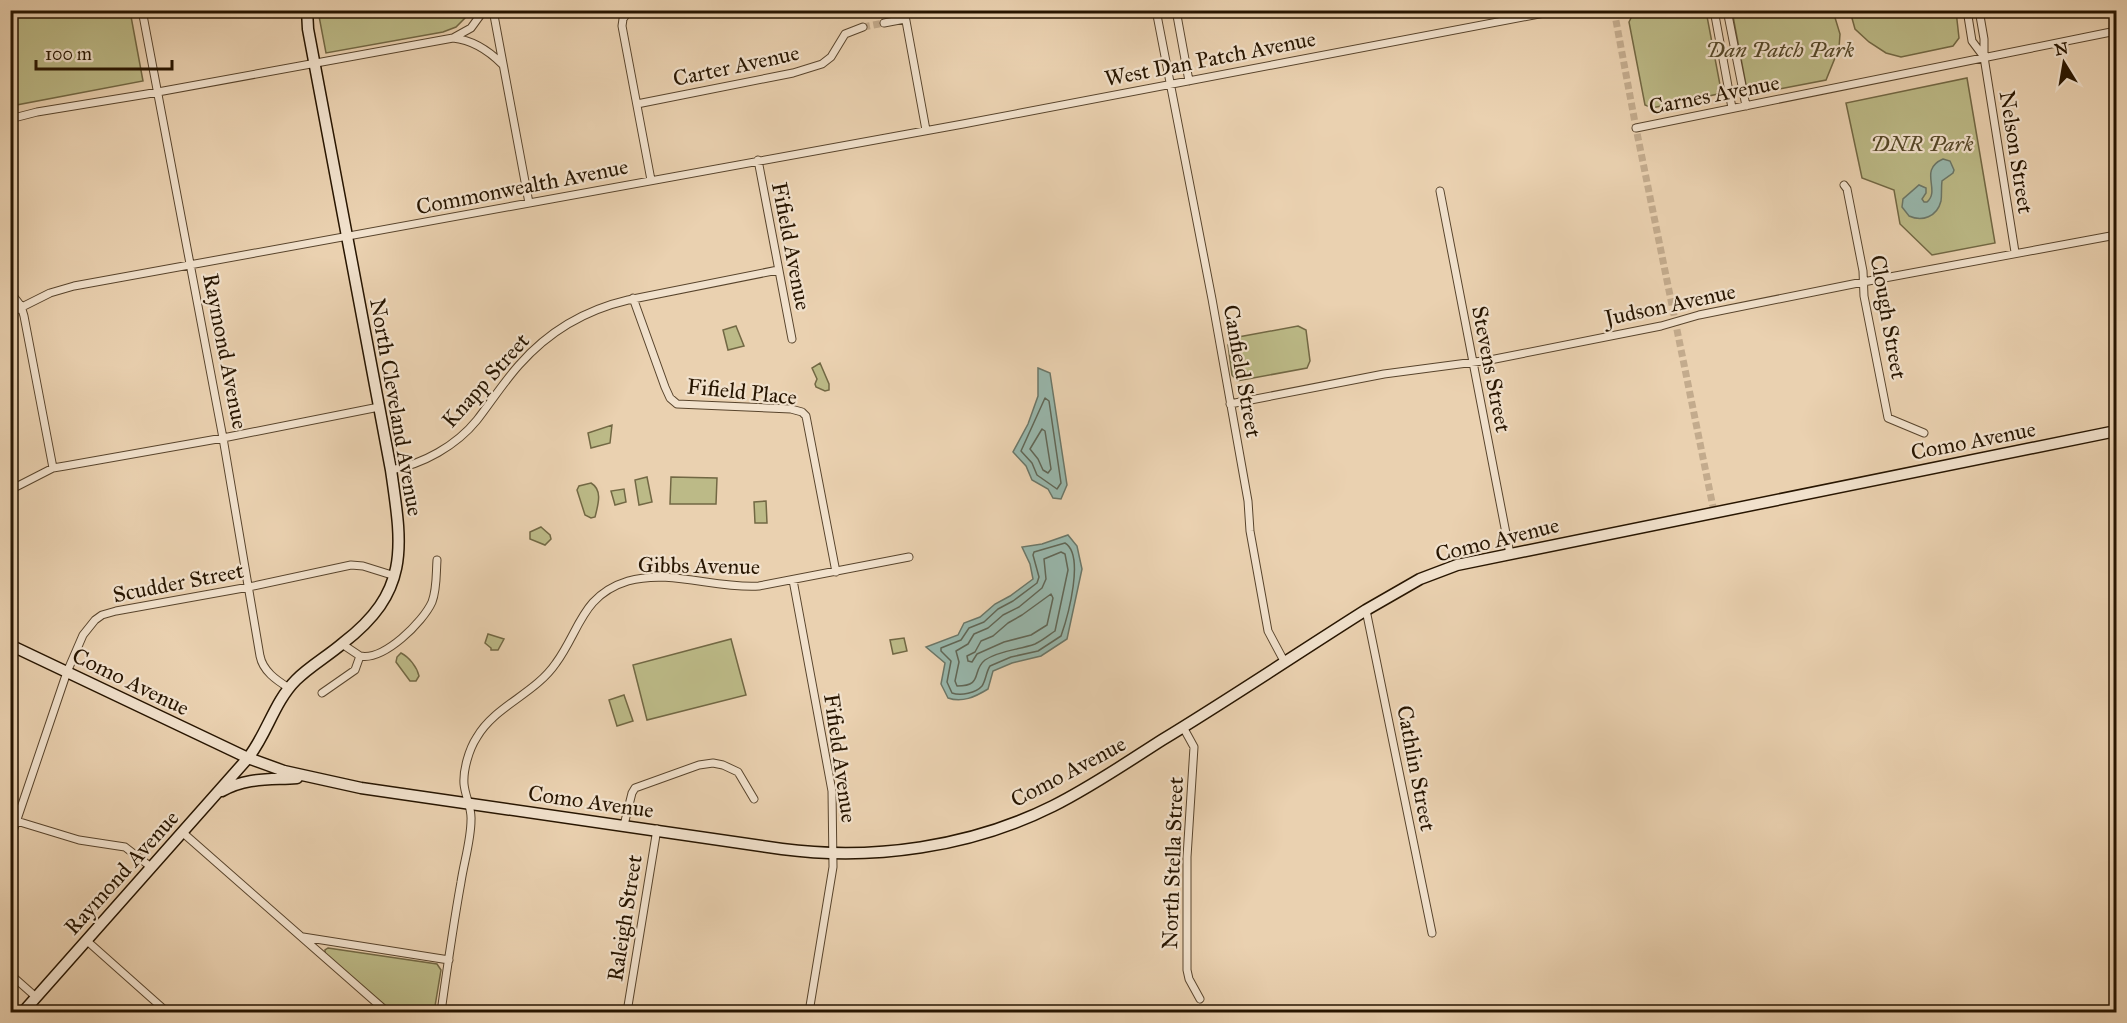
<svg xmlns="http://www.w3.org/2000/svg" width="2127" height="1023" viewBox="0 0 2127 1023" font-family="'IM FELL Great Primer',serif">
	<style>
		.green { fill: #bcba87; stroke: #726844; stroke-width: 1.5 }
		.water { fill: #98b7ac; stroke: #6b7667; stroke-width: 1.5 }
		.lines { fill: none; stroke-linecap: round; stroke-linejoin: round }
		.shore { stroke: #606656; stroke-width: 1.5 }
		.street-tunnel { stroke: #c3ab8d; stroke-width: 7; stroke-dasharray: 7 3.5; stroke-linecap: butt }
		.street-casing { stroke: #58442c; stroke-width: 9 }
		.secondary-casing { stroke: #271500; stroke-width: 13 }
		.street { stroke: #f1e1cc; stroke-width: 7 }
		.secondary { stroke: #f1e1cc; stroke-width: 10 }
		.labels { text-anchor: middle; stroke-width: 4.5; stroke-linejoin: round; paint-order: stroke }
		.park-label { font-size: 22px; font-style: italic; fill: #544728; stroke: #f1e1cc }
		.street-label { font-size: 22px; fill: #271500; stroke: #f1e1cc }
	</style>
	<rect width="100%" height="100%" fill="#ead1b0"/>
	<filter id="stains"><feTurbulence type="fractalNoise" baseFrequency=".00333" numOctaves="4"/><feColorMatrix values="0 0 0 0 .2 0 0 0 0 .09 0 0 0 0 .02 0 0 0 .5 -.17"/></filter>
	<radialGradient id="worn" r=".72"><stop offset=".6" stop-color="#630" stop-opacity="0"/><stop offset="1" stop-color="#630" stop-opacity=".3"/></radialGradient>
	<path class="green" d="M11 10 44 11 46 16 68 11H130L143 81 11 106Z
		M1635 10 1706 11 1721 90 1718 94 1652 108 1645 105 1629 22Z
		M318 11V10L472 11 456 27 443 32 326 53Z
		M1732 11H1833L1840 34 1839 48 1826 80 1758 93 1751 91 1746 85Z
		M1850 11H1956L1959 38 1953 46 1901 57 1886 53 1869 42 1855 29Z
		M1967 78 1995 243 1932 255 1900 224 1894 190 1862 178 1846 103Z
		M736 326 744 346 728 350 723 330Z
		M1298 326 1306 330 1310 361 1307 368 1237 381 1232 375 1228 345 1233 338Z
		M820 363 829 384V390L825 391 816 387 815 384 817 379 812 368Z
		M612 425 610 443 591 448 588 433Z
		M647 477 652 502 639 505 635 480Z
		M671 477 717 478 716 504H670Z
		M591 483C603 490 598 505 595 517L591 518 585 515 577 490 579 486Z
		M624 489 626 502 615 505 611 491Z
		M766 501 767 523H755L754 502Z
		M541 527 550 535 551 539 545 545 530 539V532Z
		M488 634 504 639 498 650H491V648L485 643Z
		M904 638 907 651 893 654 890 640Z
		M731 639 746 695 647 720 633 665Z
		M401 653C409 657 417 667 419 676L416 681H410L396 662 397 657Z
		M624 695 633 721 617 726 609 700Z
		M328 948 437 964 441 970 434 1012H393L325 954V950Z"/>
	<path class="water" d="M1943 159 1950 161 1954 170 1953 173 1942 181C1941 188 1942 194 1941 201 1937 217 1922 222 1909 216L1902 207 1903 199 1919 185 1926 188V193L1922 199 1924 202H1927C1941 190 1918 170 1943 159Z
		M1038 368 1050 373 1067 485 1061 499 1053 498 1048 489 1032 480 1026 466 1013 452 1028 424 1038 396Z
		M1068 535 1077 546 1082 569 1067 639 1041 656 1012 663 993 671 988 689C975 697 962 703 948 698L941 684 945 663 926 647 958 635 964 623 980 617 995 604 1010 596 1033 579 1030 564 1022 547 1042 544Z"/>
	<g class="lines">
		<path class="shore" d="M1045 398 1049 401 1061 483 1057 489 1037 475 1032 463 1021 451Z
			M1042 429 1045 431 1051 469 1048 473 1043 470 1038 459 1030 449Z
			M1065 543C1085 555 1068 616 1061 636L1038 651 1011 657 990 666C986 672 986 680 982 686 976 693 961 696 952 693L947 682 951 661 941 651V648L961 640 969 628 984 622 998 609 1013 601 1037 583 1039 577 1033 555 1034 552Z
			M1061 552 1065 554 1068 570 1055 631C1049 635 1042 641 1035 644 1019 650 1000 650 985 660 971 671 984 686 957 686L955 681 959 662 956 651 968 644 974 634 988 628 1003 615 1019 607 1042 588 1046 579 1044 559Z
			M1051 594 1053 598 1047 625 1031 635 1004 642 977 654 972 662 968 661 967 656 975 652 981 641 993 636 1008 623 1022 615Z"/>
		<path class="street-tunnel" d="M1614 10 1636 128 1714 512
			M863 27 884 23"/>
		<defs>
			<path id="street" d="M142 10 223 438 260 656C263 671 276 680 289 688
				M493 10 529 203
				M629 10 623 19 622 26 651 180
				M904 10 926 130
				M1156 10 1212 299 1248 501 1250 531 1268 631 1284 661
				M1176 10 1189 81
				M1714 10 1732 108
				M1727 10 1746 106
				M1967 10 1972 41 1984 57
				M1979 10 1984 39V57L2015 252
				M884 23 905 19
				M453 38 471 28 484 10
				M637 104 793 73 822 64 831 57 845 34 863 27
				M10 119 37 112 147 94 453 38C472 40 489 51 502 64
				M1636 128 2116 31
				M758 160 792 339
				M1844 185 1847 189 1863 271 1864 296 1888 418 1924 433
				M1440 191 1510 554
				M10 292 21 306 24 316 53 468
				M633 298 665 387 670 398 677 404 791 409 802 412 806 416 836 572
				M10 313 50 293 74 286 963 124 1560 10
				M1230 404 1384 374 1490 360 1661 326 1699 315 1863 282 2116 235
				M391 470C423 464 456 446 477 420 491 402 503 383 519 365 548 332 585 310 628 300L778 270
				M10 490 53 468 65 466 223 438 379 407
				M793 580 832 791 833 867 809 1012
				M1366 610 1432 933
				M342 644 360 656
				M322 693 355 670 360 656C384 661 423 622 432 602 437 589 436 574 437 560
				M1183 727 1194 747 1187 857V970L1189 979 1200 999
				M10 819 79 840 125 847 151 867
				M624 825 632 793 635 788 699 765 713 763 723 765 738 772 754 799
				M182 832 387 1012
				M10 840 67 672 83 635 95 620 102 615 116 611 249 587 351 565 363 566 395 576
				M303 937 449 960
				M86 940 167 1012
				M10 974 36 997
				M441 1012C447 969 453 926 461 882 464 862 471 840 471 820 472 808 465 796 464 784 463 770 469 749 477 737 495 706 535 694 556 663 580 630 582 595 628 581 670 569 716 589 759 586L909 557
				M627 1012 657 829"/>
			<path id="secondary" d="M10 645 248 758 284 771 361 788 782 849C873 861 971 847 1053 806 1091 787 1126 763 1162 740 1231 698 1298 653 1366 610L1420 579 1457 565 2116 431
				M222 791C247 777 270 780 297 778
				M23 1012 248 758C267 734 274 702 296 680 310 666 328 656 343 643 411 591 402 546 391 470L308 29 307 10"/>
		</defs>
		<use href="#street" class="street-casing"/>
		<use href="#secondary" class="secondary-casing"/>
		<use href="#street" class="street"/>
		<use href="#secondary" class="secondary"/>
	</g>
	<g class="labels">
		<g class="park-label">
			<text x="1780" y="57">Dan Patch Park</text>
			<text x="1922" y="151">DNR Park</text>
		</g>
		<g class="street-label">
			<text transform="translate(1210 58) rotate(-11)" y="8">West Dan Patch Avenue</text>
			<text transform="translate(736 65) rotate(-12)" y="8">Carter Avenue</text>
			<text transform="translate(1714 94) rotate(-11)" y="8">Carnes Avenue</text>
			<text transform="translate(2017 152) rotate(81)" y="8">Nelson Street</text>
			<text transform="translate(522 186) rotate(-11)" y="8">Commonwealth Avenue</text>
			<text transform="translate(792 246) rotate(79)" y="8">Fifield Avenue</text>
			<text transform="translate(1670 304) rotate(-12)" y="8">Judson Avenue</text>
			<text transform="translate(1889 317) rotate(80)" y="8">Clough Street</text>
			<text transform="translate(226 351) rotate(79)" y="8">Raymond Avenue</text>
			<text transform="translate(1492 369) rotate(79)" y="8">Stevens Street</text>
			<text transform="translate(1243 371) rotate(80)" y="8">Canfield Street</text>
			<text transform="translate(485 380) rotate(-48)" y="8">Knapp Street</text>
			<text transform="translate(742 391) rotate(6)" y="8">Fifield Place</text>
			<text transform="translate(397 407) rotate(80)" y="8">North Cleveland Avenue</text>
			<text transform="translate(1973 440) rotate(-11)" y="8">Como Avenue</text>
			<text transform="translate(1497 539) rotate(-14)" y="8">Como Avenue</text>
			<text transform="translate(699 565) rotate(1)" y="8">Gibbs Avenue</text>
			<text transform="translate(178 582) rotate(-11)" y="8">Scudder Street</text>
			<text transform="translate(131 681) rotate(26)" y="8">Como Avenue</text>
			<text transform="translate(841 758) rotate(82)" y="8">Fifield Avenue</text>
			<text transform="translate(1417 768) rotate(79)" y="8">Cathlin Street</text>
			<text transform="translate(1068 771) rotate(-28)" y="8">Como Avenue</text>
			<text transform="translate(591 801) rotate(8)" y="8">Como Avenue</text>
			<text transform="translate(1172 863) rotate(-88)" y="8">North Stella Street</text>
			<text transform="translate(121 872) rotate(-48)" y="8">Raymond Avenue</text>
			<text transform="translate(624 918) rotate(-81)" y="8">Raleigh Street</text>
		</g>
	</g>
	<rect width="2127" height="1023" fill="none" stroke="#ead1b0" stroke-width="36"/>
	<rect x="12" y="12" width="2103" height="999" fill="none" stroke="#271500" stroke-width="3"/>
	<rect x="18" y="18" width="2091" height="987" fill="none" stroke="#271500" stroke-width="1.5"/>
	<g transform="translate(2064 63) rotate(349)" stroke="#f1e1cc" stroke-width="4.5" paint-order="stroke">
	<path d="M0-4.5L10 22L0 15L-10 22Z" fill="#271500"/>
	<text y="-9" font-size="16" font-weight="bold" text-anchor="middle" fill="#271500">N</text>
	</g>
	<path d="M36 60v9h136v-9" fill="none" stroke="#271500" stroke-width="3"/>
	<text x="45" y="60" font-size="18" fill="#271500" stroke="#f1e1cc" stroke-width="4.5" paint-order="stroke">100 m</text>
	<rect width="100%" height="100%" filter="url(#stains)"/>
	<rect width="100%" height="100%" fill="url(#worn)"/>
</svg>
